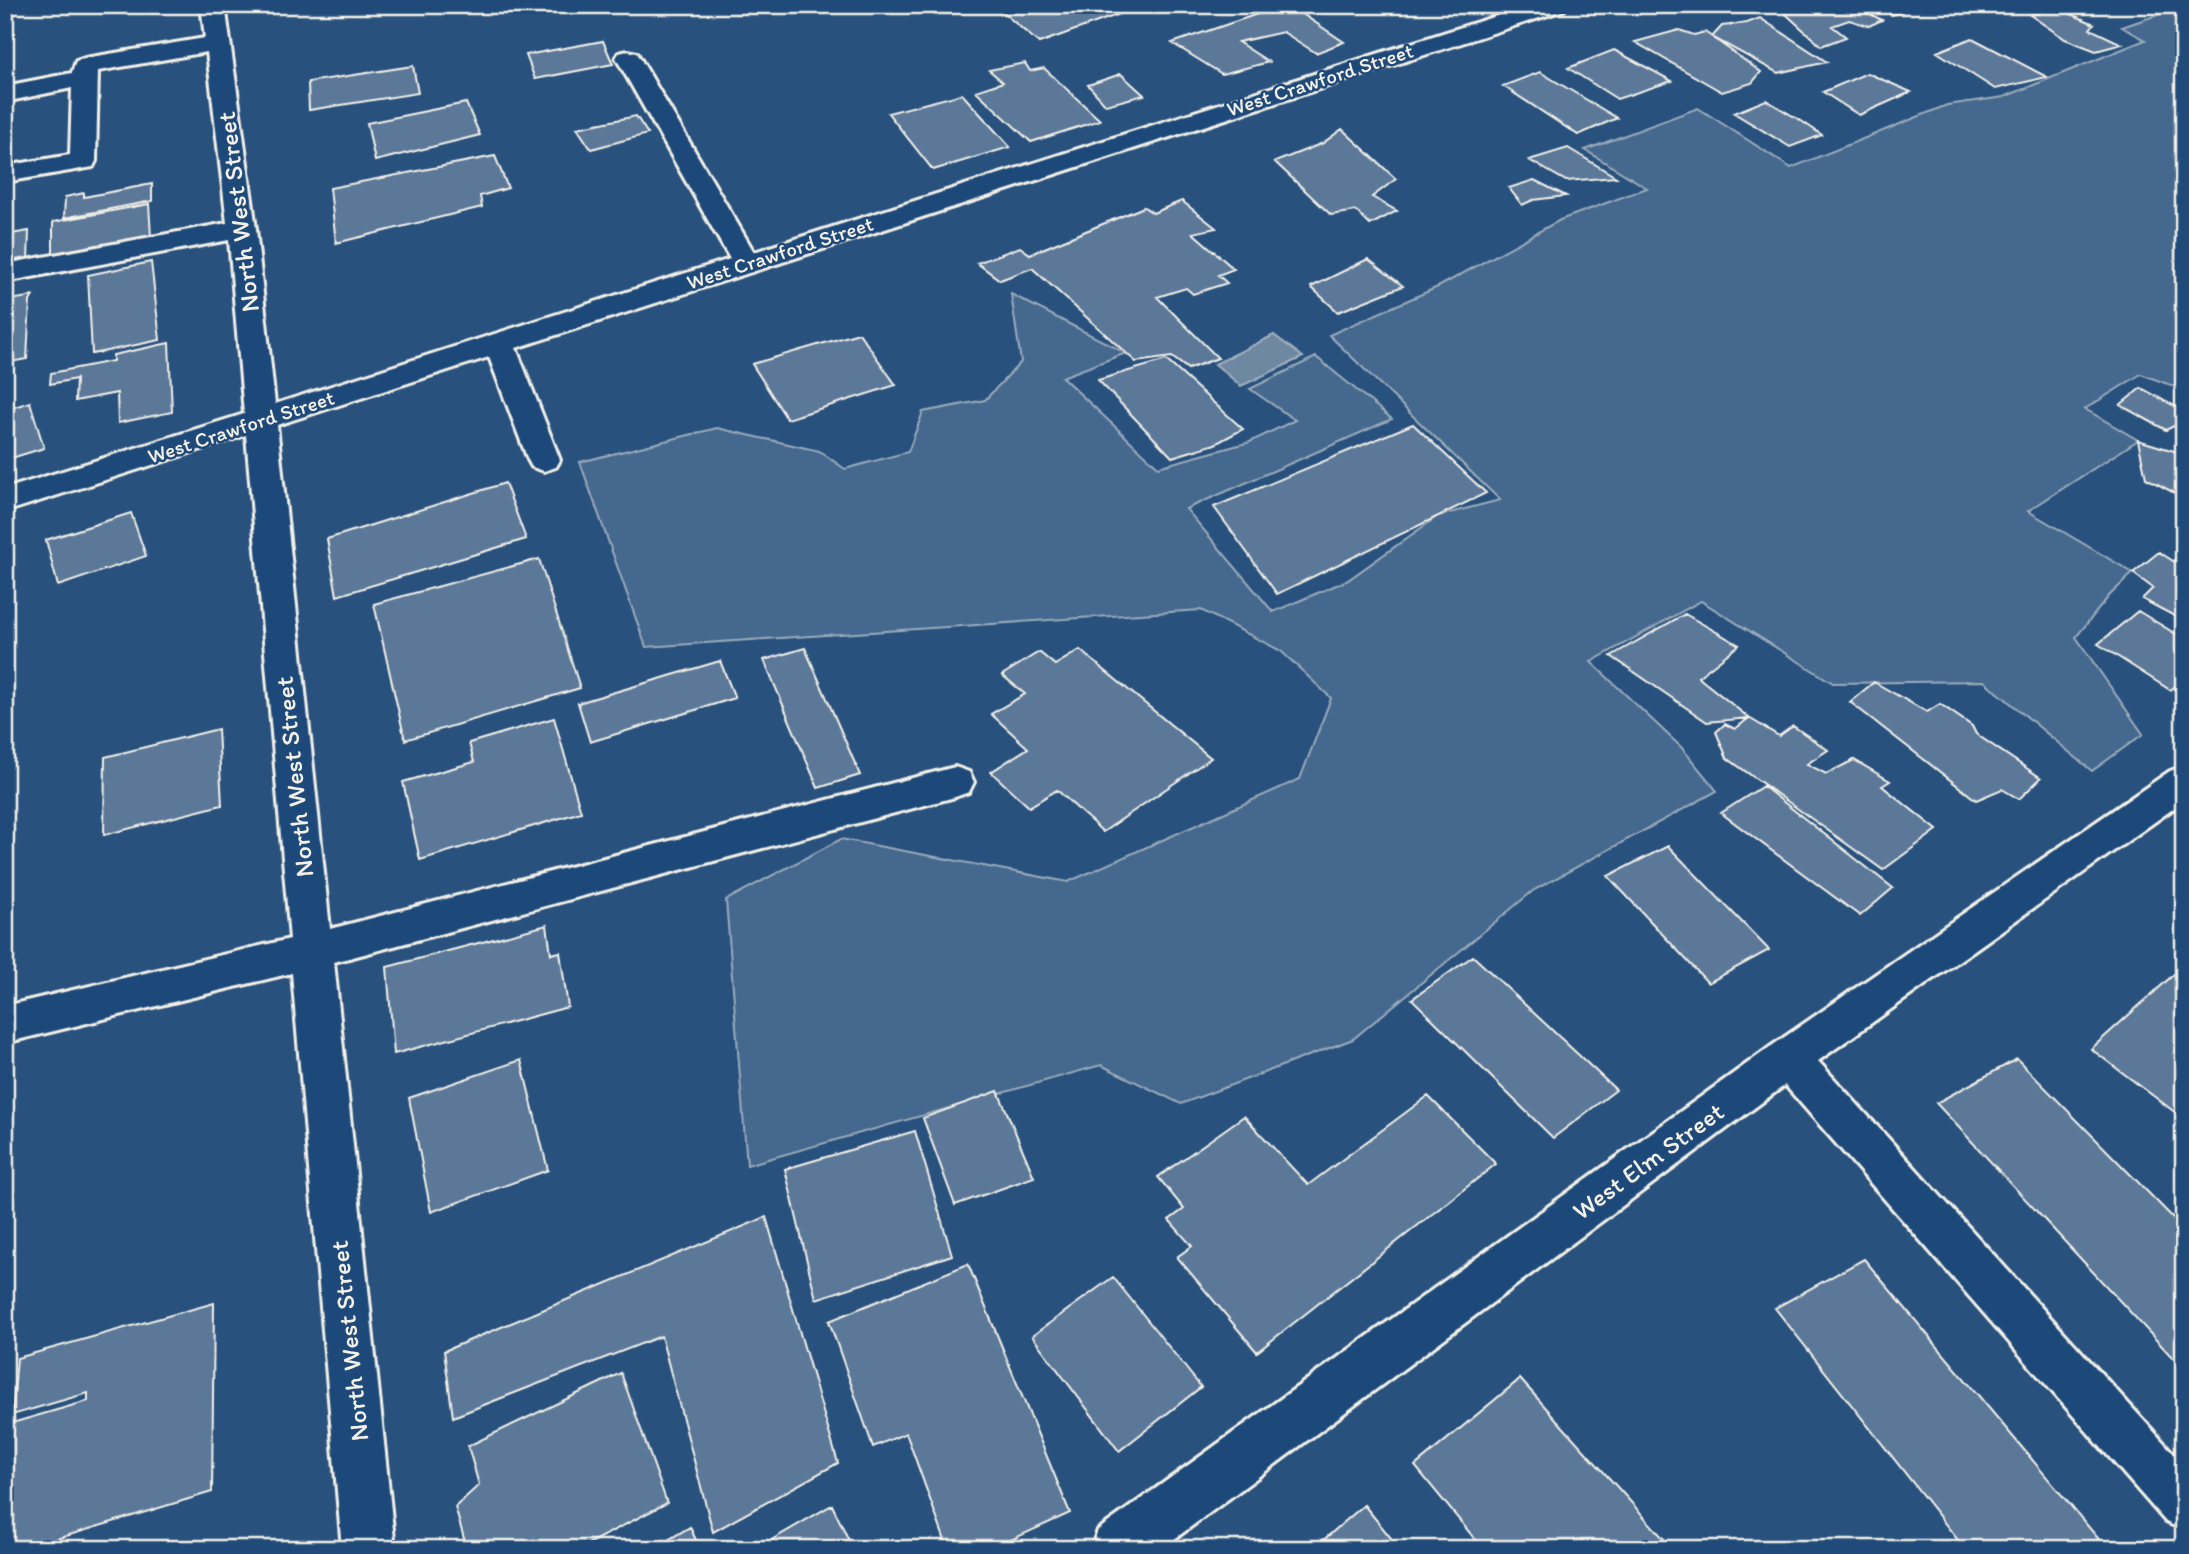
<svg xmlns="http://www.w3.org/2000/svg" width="2189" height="1554" viewBox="0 0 2189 1554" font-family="Itim,sans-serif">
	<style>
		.green { fill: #45688e; stroke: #9cacbb; stroke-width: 2 }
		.water { fill: #6e88a2; stroke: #a4b2be; stroke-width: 2 }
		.building { fill: #5b7899; stroke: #f4f1e8; stroke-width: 2 }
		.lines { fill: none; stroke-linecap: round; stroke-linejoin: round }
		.minor-casing { stroke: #f4f1e8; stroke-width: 6 }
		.minor { fill: #1f4a7a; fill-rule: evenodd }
		.labels { text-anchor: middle; stroke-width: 5; stroke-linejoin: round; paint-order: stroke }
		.far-street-label { font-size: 21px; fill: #f4f1e8; stroke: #1f4a7a }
		.street-label { font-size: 26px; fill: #f4f1e8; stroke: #1f4a7a }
	</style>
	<rect width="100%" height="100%" fill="#28517e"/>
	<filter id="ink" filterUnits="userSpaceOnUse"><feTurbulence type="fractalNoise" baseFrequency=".0143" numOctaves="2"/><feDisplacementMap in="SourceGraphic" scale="14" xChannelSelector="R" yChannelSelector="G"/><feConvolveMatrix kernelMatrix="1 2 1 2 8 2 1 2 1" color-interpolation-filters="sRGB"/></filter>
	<g filter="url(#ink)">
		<path class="green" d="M2184 6V390L2141 374 2085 409 2138 440 2028 511 2133 573 2109 596 2076 637 2143 734 2092 771 1984 681 1833 683 1701 601 1591 662 1682 748 1717 791 1534 890 1353 1039 1181 1104 1101 1065 747 1165 726 900 841 839 1068 882 1300 779 1331 698 1281 651 1201 610 646 647 580 462 717 428 819 451 845 469 908 452 923 412 985 400 1021 362 1011 294 1126 353 1062 377 1158 467 1250 442 1295 420 1250 389 1316 357 1392 419 1186 509 1273 612 1348 580 1438 516 1500 500 1329 335 1440 286 1560 220 1647 188 1585 150 1698 108 1791 168 1947 105 2004 97 2145 40 2122 27Z"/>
		<path class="water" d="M1274 335 1303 357 1241 386 1215 364Z"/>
		<path class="building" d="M994 5H1103L1117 15 1039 43Z
			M1284 5H1289L1344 42 1316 53 1283 32 1238 42 1269 62 1222 74 1172 43Z
			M1776 5H1852L1882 20 1869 26 1849 20 1832 26 1846 37 1821 46Z
			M1876 5H1923L1892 15Z
			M2058 8 2094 24 2090 29 2122 44 2096 51 2065 39 2030 15Z
			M1760 18 1827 62 1778 73 1712 37 1722 26 1747 23Z
			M1679 30 1694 35 1705 32 1761 72 1752 83 1722 92 1635 42Z
			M1972 38 2047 77 1995 89 1937 52Z
			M603 41 613 64 535 79 526 55Z
			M1614 50 1672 81 1617 99 1568 68Z
			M1025 63 1030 71 1044 68 1100 120 1031 142 976 91 1003 82 989 70Z
			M413 66 418 93 309 110 308 82Z
			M1540 72 1617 118 1578 135 1503 86Z
			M1867 73 1911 92 1859 115 1823 92Z
			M1121 74 1144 95 1106 105 1088 85Z
			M962 94 1010 147 933 170 888 113Z
			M1766 100 1803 122 1822 135 1790 147 1734 113Z
			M466 103 480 135 375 161 367 123Z
			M636 116 648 134 591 149 577 128Z
			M1342 129 1396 179 1372 197 1397 211 1370 225 1356 211 1331 215 1275 162 1323 143Z
			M1568 148 1616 177 1566 181 1529 160Z
			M495 156 508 188 480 196 482 207 336 243 330 188Z
			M1534 180 1566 196 1533 200 1522 205 1509 188Z
			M152 184V201L64 218 65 197 84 193V197Z
			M1182 201 1216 228 1193 233 1234 269 1218 275 1227 283 1193 294 1186 288 1157 297 1218 358 1188 369 1172 357 1136 362 1032 268 1000 280 977 263 1020 247 1030 254 1144 207 1153 213Z
			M149 204 151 237 53 255V222Z
			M29 231 28 261 5 265V235Z
			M1368 259 1403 286 1338 312 1311 287Z
			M151 262 160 340 92 354 88 275Z
			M33 296 30 301 27 359 5 363V301Z
			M859 333 896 385 787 419 752 364Z
			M169 343 172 412 118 423 117 393 75 401 76 379 50 384 51 373 113 361V355Z
			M1166 360 1243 429 1215 444 1172 457 1098 380Z
			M2141 388 2184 411V421L2166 430 2120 405Z
			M30 402 44 448 5 460V410Z
			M1413 424 1486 493 1277 594 1214 507Z
			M2138 440 2184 454V498L2146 478Z
			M505 483 526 539 337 596 327 539Z
			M131 513 146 556 58 586 46 540Z
			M2159 552 2184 568V621L2142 599 2153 588 2133 573Z
			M539 559 580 688 405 740 374 604Z
			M2138 611 2184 639V680L2170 690 2098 644Z
			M1685 614 1739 645 1698 677 1749 718 1707 722 1611 656Z
			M805 648 860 775 818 788 764 660Z
			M1080 650 1211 758 1103 832 1057 790 1029 807 991 772 1028 748 991 714 1025 694 1002 675 1039 652 1055 665Z
			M720 661 735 698 590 742 578 703Z
			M1874 682 1927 712 1940 704 1972 726 1976 734 2041 778 2019 799 2002 789 1976 800 1850 702Z
			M554 718 581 812 420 860 403 782 474 762 469 743Z
			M1749 718 1779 736 1793 726 1828 750 1807 764 1826 774 1854 760 1890 781 1882 786 1937 830 1883 870 1727 758 1716 732 1725 724 1735 729Z
			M218 729 222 805 104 835 105 757Z
			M1763 786 1893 888 1860 916 1721 813Z
			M1668 846 1769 950 1708 983 1608 876Z
			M547 925 551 954 560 952 568 1007 394 1054 387 967Z
			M1473 956 1616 1090 1553 1138 1412 999Z
			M2181 968 2184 969V1119L2091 1049Z
			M2017 1059 2184 1229V1370L1936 1103Z
			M521 1060 548 1170 431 1212 409 1098Z
			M998 1091 1034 1177 955 1205 923 1118Z
			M1428 1096 1496 1164 1257 1352 1177 1257 1192 1246 1169 1220 1184 1209 1158 1177 1244 1116 1308 1185Z
			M915 1131 952 1255 816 1299 785 1169Z
			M766 1217 838 1463 713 1532 661 1336 453 1417 444 1351Z
			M1864 1259 2107 1549H1965L1775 1308Z
			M968 1264 1070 1513 991 1549H948L906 1433 873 1447 829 1321Z
			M1113 1277 1201 1387 1119 1451 1032 1336Z
			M214 1303 212 1492 23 1549H5V1425L88 1401V1393L12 1415 17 1358Z
			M621 1373 667 1503 578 1549H496L495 1545 487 1549H467L455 1507 479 1485 468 1446Z
			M1520 1379 1673 1549H1483L1415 1466Z
			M832 1505 853 1549H756Z
			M1364 1505 1400 1549H1313Z
			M690 1527 700 1549H653Z"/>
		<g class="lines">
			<defs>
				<path id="minor" d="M201 5H225L256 229 275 404 730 259 616 58 619 53 628 51 637 53 640 58 754 252 1531 5H1568L1564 10 516 348 560 460 556 467 544 471 532 467 528 460 489 357 277 425 330 929 955 767 969 772 974 782 969 792 955 797 334 962 395 1549H342L292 973 5 1043V1006L290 939 246 435 5 512V489L244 414 229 240 5 282V264L227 223 207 52 98 71 96 161 93 167 5 182V166L70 155 72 88 5 102V86L72 73 76 61 85 58 205 38Z
					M2184 766V801L1818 1061 2184 1465V1530L2166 1522 1785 1085 1161 1549H1091L1098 1530 1773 1045 2170 771Z"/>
			</defs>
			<use href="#minor" class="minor-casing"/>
			<use href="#minor" class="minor"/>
		</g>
	</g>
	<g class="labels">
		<g class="far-street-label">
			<text transform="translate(1320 80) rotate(-18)" y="7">West Crawford Street</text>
			<text transform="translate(780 253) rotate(-18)" y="7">West Crawford Street</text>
			<text transform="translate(241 427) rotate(-18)" y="7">West Crawford Street</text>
		</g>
		<g class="street-label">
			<text transform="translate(238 212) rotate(-97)" y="9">North West Street</text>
			<text transform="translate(294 777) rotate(-96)" y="9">North West Street</text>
			<text transform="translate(1648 1161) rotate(-36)" y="9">West Elm Street</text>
			<text transform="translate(349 1341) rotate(-96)" y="9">North West Street</text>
		</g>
	</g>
	<rect width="2189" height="1554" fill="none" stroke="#1f4a7a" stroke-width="28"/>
	<rect x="14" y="14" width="2161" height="1526" fill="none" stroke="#f4f1e8" stroke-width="2.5" filter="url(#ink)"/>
</svg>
